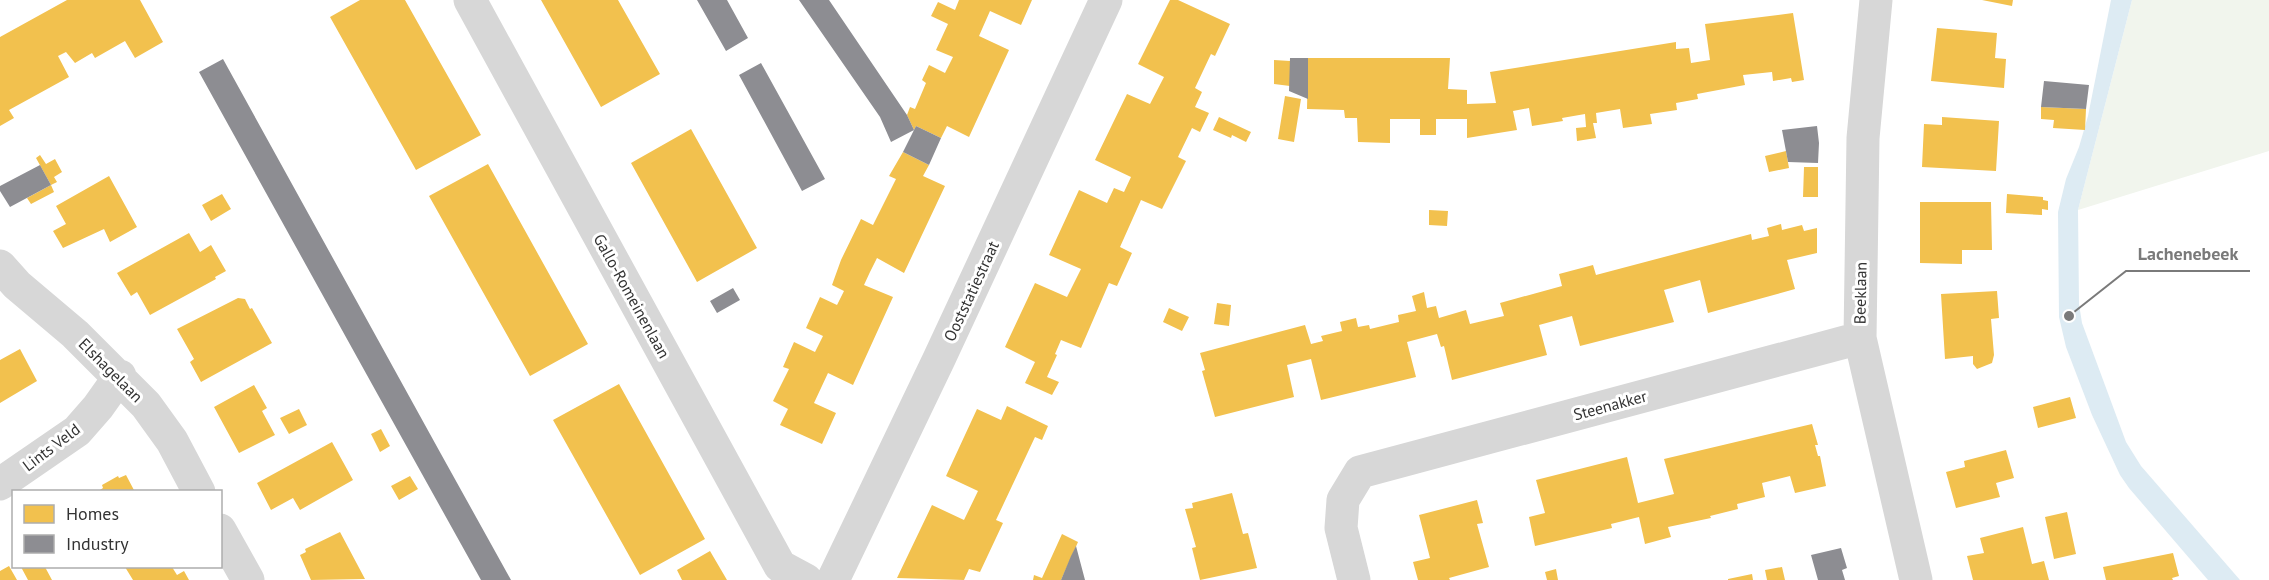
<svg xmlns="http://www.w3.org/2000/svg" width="2269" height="580" viewBox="0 0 2269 580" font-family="'PT Sans',sans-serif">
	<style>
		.green { fill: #f1f5ed }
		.water { fill: #ddebf3 }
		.homes { fill: #f2c14e }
		.industry { fill: #8d8d92 }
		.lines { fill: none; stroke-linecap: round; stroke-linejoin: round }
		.minor { stroke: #d7d7d7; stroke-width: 33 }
		.labels { text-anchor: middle; stroke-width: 6; stroke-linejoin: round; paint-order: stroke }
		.street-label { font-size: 16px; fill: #333; stroke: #fff }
		.leader { fill: none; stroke: #7a7a7a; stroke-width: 2 }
		.callout-dot { fill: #7a7a7a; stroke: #fff; stroke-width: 2 }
		.callout-label { font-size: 18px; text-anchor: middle; font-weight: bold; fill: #7a7a7a; stroke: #fff; stroke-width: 6; stroke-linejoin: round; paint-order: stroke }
	</style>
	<rect width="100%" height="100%" fill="#fff"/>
	<path class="green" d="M2132 0H2269V151L2078 210Z"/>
	<path class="water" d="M2111 0H2132L2078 210 2079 304 2082 323 2126 442 2141 466 2240 580H2208L2129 488 2120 475 2092 415 2066 347 2059 317 2058 212 2066 179 2079 147 2088 116Z"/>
	<path class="homes" d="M67 0H140L163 42 135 58 125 41 95 58 92 53 75 63 66 52 58 56 69 77 9 110 14 118 0 126V37Z
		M360 0H405L481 135 416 170 330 17Z
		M541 0H618L660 74 601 107Z
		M959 0H1032L1021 25 990 11 979 36 1009 50 969 137 947 126 941 138 916 126 914 130 907 115 910 107 915 109 926 83 922 80 929 65 945 73 953 57 936 50 948 24 931 16 938 2 955 10Z
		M1170 0H1178L1230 24 1215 56 1211 54 1195 88 1202 92 1195 107 1209 113 1200 132 1192 128 1178 157 1186 161 1162 209 1141 200 1120 247 1132 253 1117 286 1109 283 1081 348 1061 340 1055 354 1057 355 1047 377 1059 382 1052 395 1025 383 1035 362 1005 347 1035 283 1067 297 1081 269 1049 255 1079 190 1107 203 1114 188 1124 192 1131 177 1095 160 1127 94 1150 104 1164 77 1138 64Z
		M1982 0H2013L2012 6Z
		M1793 13 1804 80 1792 82 1791 78 1773 81 1772 72 1743 75 1745 85 1697 94 1698 99 1676 103 1677 110 1650 114 1652 124 1623 128 1620 109 1596 113 1597 123H1593L1596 138 1577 141 1576 128 1586 127 1585 114 1562 118 1563 121 1532 126 1529 108 1513 111 1517 130 1467 138V119H1436V135H1420V119H1390V143L1358 142 1357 118H1345L1344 110 1307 109 1308 58H1450L1448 89 1467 90V104L1496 103 1490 72 1676 42V49L1689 48 1691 63 1710 60 1705 24Z
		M1937 28 1997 33 1995 58 2006 59 2004 88 1931 81Z
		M1274 60 1290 61V86L1274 84Z
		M1285 96 1301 99 1294 142 1278 139Z
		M2041 107 2086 109 2085 130 2053 128 2054 120 2041 119Z
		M1219 117 1251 132 1246 142 1232 135 1231 138 1213 130Z
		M1942 117 1999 121 1996 171 1922 167 1924 124 1942 125Z
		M691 129 757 248 697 282 631 163Z
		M1786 151 1789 168 1769 172 1765 156Z
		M903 152 929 165 923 176 945 186 904 273 877 258 870 272 864 285 893 297 853 385 828 373 814 403 836 413 822 444 780 425 788 409 773 401 789 369 783 367 794 342 815 352 823 336 806 328 820 297 837 305 844 291 832 285 841 260 861 219 873 225 896 179 889 176Z
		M40 155 46 164 55 159 62 172 54 177 57 182 51 185 36 158Z
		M488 164 588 344 530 376 429 196Z
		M1804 167H1818V197H1803Z
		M109 176 137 227 110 242 104 229 63 248 53 231 66 224 56 206Z
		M51 185 54 192 31 204 27 198Z
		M222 194 231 209 211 221 202 205Z
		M2007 194 2043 197V200L2048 201V210L2042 209V215L2006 213Z
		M1920 202H1991L1992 250H1962V264L1920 263Z
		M1429 210 1448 211 1447 226 1429 225Z
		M1781 224 1782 230 1802 225 1804 231 1817 228V253L1787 260 1795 289 1708 313 1700 280 1664 290 1674 322 1580 346 1572 316 1539 325 1547 355 1452 380 1444 346 1441 347 1437 334 1407 342 1416 377 1321 400 1311 359 1287 365 1294 397 1215 417 1202 371 1205 370 1200 353 1305 325 1311 344 1323 341 1321 336 1342 331 1340 322 1356 318 1358 327 1369 325 1370 329 1399 322 1398 315 1416 311 1412 296 1424 292 1427 308 1436 306 1439 318 1466 310 1470 324 1504 316 1500 303 1562 286 1559 274 1593 265 1596 275 1751 234 1752 240 1769 236 1767 228Z
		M189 233 200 252 211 245 226 271 215 277 216 279 150 315 137 292 131 296 117 273Z
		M1997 291 1999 318 1991 319 1994 355 1992 363 1977 369 1973 364V356L1945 359 1941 294Z
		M238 298 245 299 250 309 252 308 272 343 201 382 190 362 194 359 177 329Z
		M1217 303 1231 305 1229 326 1214 324Z
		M1169 308 1189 317 1182 331 1163 322Z
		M20 349 37 381 0 403V360Z
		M619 384 705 539 640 575 553 420Z
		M254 385 267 408 262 411 275 435 239 453 214 407Z
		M2070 397 2076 418 2038 428 2033 407Z
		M1007 406 1048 426 1042 440 1035 437 996 520 1003 523 980 572 969 569 964 580 897 578 932 505 964 520 978 491 946 476 977 409 1001 420Z
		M299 409 307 425 289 434 280 418Z
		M1812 424 1818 445H1815L1818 456H1820L1826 486 1795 493 1790 476 1762 483 1765 497 1737 504 1738 509 1710 516 1711 518 1668 527 1671 537 1645 544 1639 517 1611 524 1612 528 1535 546 1529 517 1545 513 1536 480 1627 457 1638 503 1674 494 1664 459Z
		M381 429 390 446 380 452 371 434Z
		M332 442 353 480 300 510 293 498 271 510 257 483Z
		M2006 450 2014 478 1996 483 2000 497 1956 508 1946 472 1965 467 1964 461Z
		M126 475 135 492H97L103 488 102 485 118 476 119 478Z
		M410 476 418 489 399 500 391 486Z
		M1232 493 1243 534 1248 533 1257 568 1200 580 1192 548 1196 547 1185 509 1193 508 1192 503Z
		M1477 500 1483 523 1477 524 1489 567 1449 578 1450 580H1418L1413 562 1430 558 1419 515Z
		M2067 512 2076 554 2054 559 2045 517Z
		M2023 527 2032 564 2044 561 2049 580H1973L1967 556 1984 553 1980 538Z
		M340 532 365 579 311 580 300 555 306 552 305 549Z
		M1062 534 1078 542 1061 580H1033L1034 575 1042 578Z
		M710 551 727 580H682L677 570Z
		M2173 553 2179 576 2172 578 2173 580H2106L2103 567Z
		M9 566 17 580H0V571Z
		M21 567H45L52 580H28Z
		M125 567H172L177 575 184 571 189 580H133Z
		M1782 567 1785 580H1767L1765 570Z
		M1556 569 1558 580H1547L1545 572Z
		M1752 574 1753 580H1728V579Z"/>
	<path class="industry" d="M697 0H727L748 38 726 51Z
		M799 0H829L907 115 914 130 891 142 880 117Z
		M1290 58H1308V99L1289 91Z
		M223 59 441 454 511 580H481L378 395 199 72Z
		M761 63 825 179 802 191 739 75Z
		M2044 81 2089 85 2086 109 2041 107Z
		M916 126 941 138 929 165 903 152Z
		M1817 126 1819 143 1818 163 1788 162 1782 130Z
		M40 165 51 185 10 207 0 191V186Z
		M733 288 740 300 717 313 710 301Z
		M1076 546 1085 580H1061L1071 556Z
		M1841 548 1847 568 1842 570 1845 580H1818L1811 555Z"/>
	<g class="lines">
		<path class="minor" d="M470 0 780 566 806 580
			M1876 0 1863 138 1860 338 1916 580
			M0 266 17 285 75 334 146 405 172 441 199 492
			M0 484 77 431 98 407 120 376
			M220 530 248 580
			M833 580 939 359 1106 0
			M1354 580 1341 528 1343 500 1360 472 1860 338"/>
	</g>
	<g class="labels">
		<g class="street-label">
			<text transform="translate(971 291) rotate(-65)" y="6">Ooststatiestraat</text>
			<text transform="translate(1860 293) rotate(-89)" y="6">Beeklaan</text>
			<text transform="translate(632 296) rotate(61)" y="6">Gallo-Romeinenlaan</text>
			<text transform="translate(111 370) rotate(45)" y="6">Elshagelaan</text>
			<text transform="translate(1610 405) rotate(-15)" y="6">Steenakker</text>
			<text transform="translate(51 447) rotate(-37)" y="6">Lints Veld</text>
		</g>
	</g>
	<path class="leader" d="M2069 316L2126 271H2250"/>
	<circle class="callout-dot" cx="2069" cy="316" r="6"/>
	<g class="callout-label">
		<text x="2188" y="260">Lachenebeek</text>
	</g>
	<rect x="12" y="490" width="210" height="78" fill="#ffffff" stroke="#adadad" stroke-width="1.5"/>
	<rect x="24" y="505" width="30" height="18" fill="#f2c14e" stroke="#adadad" stroke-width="1.5"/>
	<text x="66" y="520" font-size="18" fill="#333333">Homes</text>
	<rect x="24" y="535" width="30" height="18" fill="#8d8d92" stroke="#adadad" stroke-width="1.5"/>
	<text x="66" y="550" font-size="18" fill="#333333">Industry</text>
</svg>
